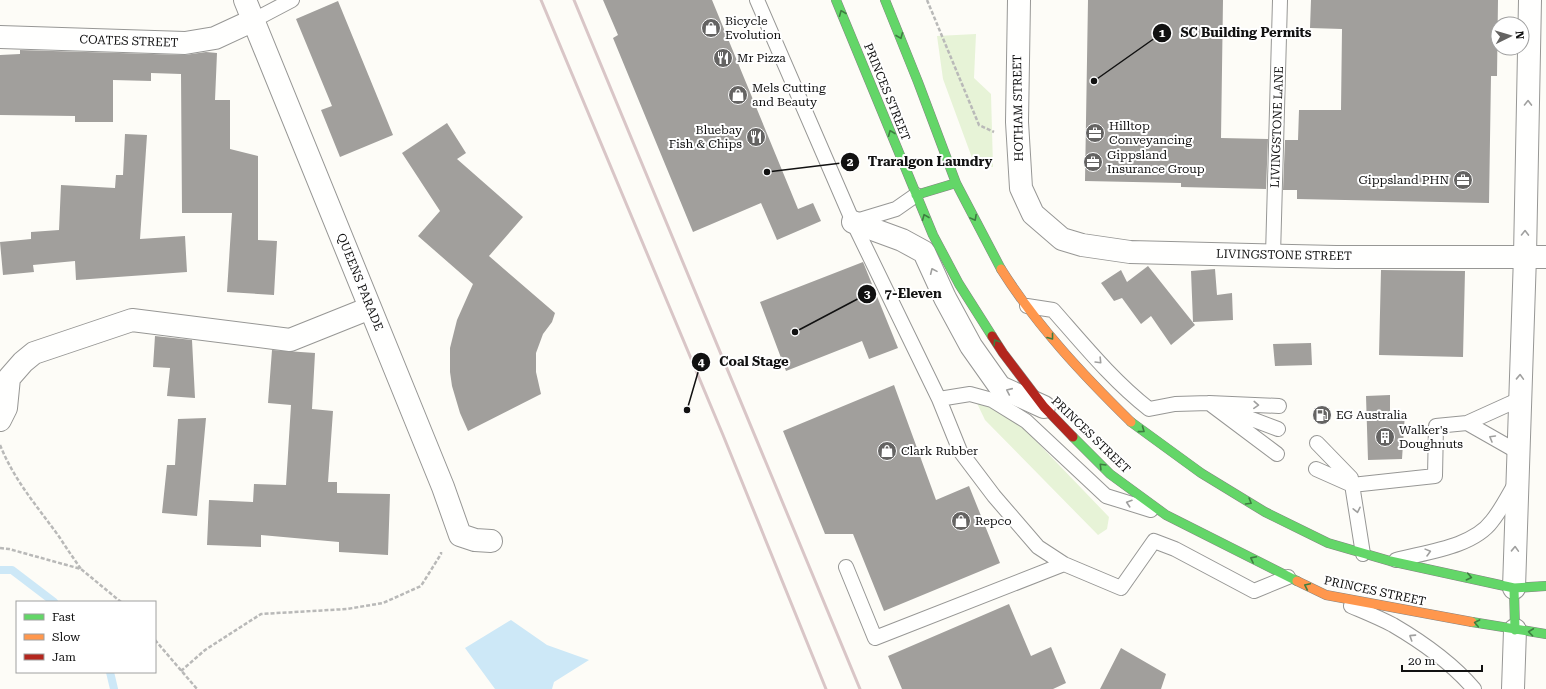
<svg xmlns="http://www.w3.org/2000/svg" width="1546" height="689" viewBox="0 0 1546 689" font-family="'Roboto Serif',serif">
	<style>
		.green { fill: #e7f3d7 }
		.water { fill: #cde8f7 }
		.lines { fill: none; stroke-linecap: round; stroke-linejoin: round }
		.stream { stroke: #cde8f7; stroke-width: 8 }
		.building { fill: #a19f9c }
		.lane-casing { stroke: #979795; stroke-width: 16 }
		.street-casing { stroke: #979795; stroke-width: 24 }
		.fast-casing { stroke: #858482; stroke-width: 10 }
		.slow-casing { stroke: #858482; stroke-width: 10 }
		.jam-casing { stroke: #858482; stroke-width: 10 }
		.path { stroke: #b9b9b8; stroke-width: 2.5; stroke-dasharray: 4 2; stroke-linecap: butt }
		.lane { stroke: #fffffe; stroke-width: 14 }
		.street { stroke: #fffffe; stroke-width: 22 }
		.fast { stroke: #63d668; stroke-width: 9 }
		.slow { stroke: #ff974d; stroke-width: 9 }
		.jam { stroke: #b3261e; stroke-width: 9 }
		.rail { stroke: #d9c6c7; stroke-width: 3 }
		.oneway { stroke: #3e7d41 }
		.oneway2 { stroke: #a0a09f }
		.labels { text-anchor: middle; stroke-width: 4; stroke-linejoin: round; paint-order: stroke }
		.poi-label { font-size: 12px; fill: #111; stroke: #fff; text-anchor: start }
		.street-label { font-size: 12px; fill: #111; stroke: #fff }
		.leader { fill: none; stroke: #111; stroke-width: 1.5 }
		.callout-dot { fill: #111; stroke: #fff; stroke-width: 1.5 }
		.mark-label { font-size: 12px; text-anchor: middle; font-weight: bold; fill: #fff }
		.callout-label { font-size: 13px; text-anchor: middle; font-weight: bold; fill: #111; stroke: #fff; stroke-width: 4; stroke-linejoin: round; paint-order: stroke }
	</style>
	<rect width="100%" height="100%" fill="#fdfcf7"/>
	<path class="green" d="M976 34 974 78 991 94 993 167 975 166 943 79 937 36Z
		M974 397 1010 414 1109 517 1107 529 1098 535 985 420Z"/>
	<path class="water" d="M511 620 547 645 589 660 554 682 552 689H495L465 648Z"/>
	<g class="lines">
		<path class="stream" d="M0 570H12L54 602
			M110 672 114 689"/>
	</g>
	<path class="building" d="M603 0H712L798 209 813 203 821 221 777 240 761 203 693 232 613 38 618 35Z
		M1088 0H1223L1221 138 1268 139 1266 189 1181 187V183L1085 181Z
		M1311 0H1498L1497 76H1491L1489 203 1297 199V190H1283L1285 140H1298L1299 110H1341L1342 29 1310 28Z
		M338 1 393 135 340 157 321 110 332 106 296 19Z
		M20 50 185 55 206 52 217 53 215 100H230V149L258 156V240L277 241 274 295 227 292 232 213H182L181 74 151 73V81L113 80V122H75V116L0 115V55L20 54Z
		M447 123 466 153 457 159 523 217 489 256 555 313 552 322 543 334 536 353V372L541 394 468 431 460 413 452 386 450 372V348L457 320 473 284 418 236 440 211 402 153Z
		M125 134 147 135 140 239 185 236 187 272 76 280 75 261 33 265 34 272 3 275 0 242 31 239V232L59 230 61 185 115 188 116 175H123Z
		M863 262 898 348 869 359 862 341 786 371 760 302Z
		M1148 266 1195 325 1171 345 1151 316 1141 324 1122 298 1114 301 1101 283 1121 270 1127 282Z
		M1215 269 1217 295 1232 293 1233 320 1193 322 1191 271Z
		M1381 270 1465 271 1463 357 1379 355Z
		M155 336 192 340 195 398 167 396 170 368 153 367Z
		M1311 343 1312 365 1275 366 1273 344Z
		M272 350 315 353 312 409 333 411 328 482H337V493L390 494 388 555 339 552V542L261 535V547L207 545 209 500 253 502 254 484 286 485 291 405 268 403Z
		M894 385 936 500 969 486 1000 563 884 611 853 534H825L783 431Z
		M1390 395V414L1405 413 1402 459 1368 460 1366 396Z
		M206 418 197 516 162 513 167 465H175L178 419Z
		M1009 604 1031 656 1051 647 1066 683 1053 689H902L888 656Z
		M1121 648 1166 674 1161 689H1100Z"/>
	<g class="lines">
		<defs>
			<path id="lane" d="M757 0 853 222 896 209 916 195
				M254 20 292 0
				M853 222 939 399 960 451 994 496 1038 547 1064 564 1121 588 1154 541 1175 549 1254 591 1288 577
				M1273 255 1280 0
				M1027 306 1053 310C1083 344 1113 381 1149 409L1175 404 1209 403 1279 406
				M939 399 970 394 992 400 1026 421 1106 496 1151 510
				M1209 403 1277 454
				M1225 409 1278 429
				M1467 423 1518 452
				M1317 443 1351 478 1363 554
				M1316 469 1352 485 1435 476 1436 426 1467 423 1520 399
				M1396 560C1426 552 1473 547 1492 521 1501 510 1508 496 1515 484
				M846 567 875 638 1064 564
				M1351 606C1365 612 1380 618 1393 625 1422 642 1452 663 1474 689"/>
			<path id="street" d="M245 0 443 487 460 535 475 540 491 541
				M1019 0 1017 122 1021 188 1033 214 1062 239 1082 245 1130 252 1336 257H1546
				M0 37 185 43 215 38 254 20
				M853 222 902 240 924 252 945 298 971 346 1000 387 1044 407
				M0 420 6 408 9 378 23 362 34 353 132 320 290 340 370 308
				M1514 588 1525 256 1530 0
				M1513 689 1515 630"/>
			<path id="fast" d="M836 0 933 235 959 284 992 336
				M885 0 918 82 956 183 1001 269
				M916 195 956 183
				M1131 422 1201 473 1265 512 1328 543 1390 561 1514 588 1546 586
				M1073 437 1110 474 1166 515 1297 581
				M1514 588 1515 630
				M1472 622 1546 634"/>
			<path id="slow" d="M1001 269C1037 326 1083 375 1131 422
				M1297 581 1326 595 1472 622"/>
			<path id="jam" d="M992 336 1003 353 1044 407 1073 437"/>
		</defs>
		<use href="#lane" class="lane-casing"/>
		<use href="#street" class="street-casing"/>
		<use href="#fast" class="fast-casing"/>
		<use href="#slow" class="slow-casing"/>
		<use href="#jam" class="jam-casing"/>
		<path class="path" d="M927 0 979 125 994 132
			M0 445C15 482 38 507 60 538 67 549 74 559 81 569
			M0 548 9 549 81 569 121 602
			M155 640 197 689
			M181 671 205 650 261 614 347 609 383 603 421 586 441 554V552"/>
		<use href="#lane" class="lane"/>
		<use href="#street" class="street"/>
		<use href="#fast" class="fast"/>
		<use href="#slow" class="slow"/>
		<use href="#jam" class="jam"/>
		<path class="rail" d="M541 0 723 435 826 689
			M574 0 860 689"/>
	</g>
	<defs><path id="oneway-chevron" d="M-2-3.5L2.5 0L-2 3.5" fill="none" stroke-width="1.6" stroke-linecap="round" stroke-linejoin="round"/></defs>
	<g class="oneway">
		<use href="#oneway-chevron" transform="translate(842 13) rotate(-112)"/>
		<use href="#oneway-chevron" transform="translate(900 36) rotate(68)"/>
		<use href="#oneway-chevron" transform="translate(891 133) rotate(-112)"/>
		<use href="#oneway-chevron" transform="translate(925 217) rotate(-112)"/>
		<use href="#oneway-chevron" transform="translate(974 218) rotate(62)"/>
		<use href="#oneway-chevron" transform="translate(1051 337) rotate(52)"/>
		<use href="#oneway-chevron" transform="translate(996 342) rotate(-122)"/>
		<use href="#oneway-chevron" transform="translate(1142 430) rotate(36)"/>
		<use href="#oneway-chevron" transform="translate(1102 466) rotate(-135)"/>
		<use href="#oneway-chevron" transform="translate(1249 502) rotate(31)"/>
		<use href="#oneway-chevron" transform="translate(1253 559) rotate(-153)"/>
		<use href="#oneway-chevron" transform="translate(1469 577) rotate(12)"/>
		<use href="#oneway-chevron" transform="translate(1307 586) rotate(-155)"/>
		<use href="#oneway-chevron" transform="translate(1477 623) rotate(-169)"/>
		<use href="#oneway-chevron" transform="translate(1531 632) rotate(-173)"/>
	</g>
	<g class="oneway2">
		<use href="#oneway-chevron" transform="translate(1528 103) rotate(-89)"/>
		<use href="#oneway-chevron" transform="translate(1525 233) rotate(-89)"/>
		<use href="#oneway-chevron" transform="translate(933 271) rotate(-114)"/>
		<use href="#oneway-chevron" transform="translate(1099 361) rotate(46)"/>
		<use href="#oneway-chevron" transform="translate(1520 377) rotate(-88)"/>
		<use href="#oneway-chevron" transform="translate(1009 391) rotate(-156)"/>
		<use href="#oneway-chevron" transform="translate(1256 405) rotate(3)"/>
		<use href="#oneway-chevron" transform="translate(1492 438) rotate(-150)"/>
		<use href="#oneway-chevron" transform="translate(1129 503) rotate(-162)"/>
		<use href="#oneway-chevron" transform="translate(1357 510) rotate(78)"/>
		<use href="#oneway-chevron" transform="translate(1515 549) rotate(-88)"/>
		<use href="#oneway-chevron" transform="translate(1428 552) rotate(-15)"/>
		<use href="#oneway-chevron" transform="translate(1412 637) rotate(-147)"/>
	</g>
	<defs>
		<symbol id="shop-disc" viewBox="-11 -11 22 22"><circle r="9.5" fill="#646362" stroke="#fff"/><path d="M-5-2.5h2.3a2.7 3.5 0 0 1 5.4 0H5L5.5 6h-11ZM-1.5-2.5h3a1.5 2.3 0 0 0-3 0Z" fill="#fff"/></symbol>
		<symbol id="restaurant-disc" viewBox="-11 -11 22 22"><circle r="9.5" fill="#646362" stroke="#fff"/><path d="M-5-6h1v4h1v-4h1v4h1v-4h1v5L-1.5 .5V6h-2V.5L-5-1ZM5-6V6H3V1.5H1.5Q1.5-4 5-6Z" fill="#fff"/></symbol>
		<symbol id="office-disc" viewBox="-11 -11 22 22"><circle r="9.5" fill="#646362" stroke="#fff"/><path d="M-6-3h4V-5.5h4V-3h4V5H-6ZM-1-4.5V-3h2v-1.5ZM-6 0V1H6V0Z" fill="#fff"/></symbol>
		<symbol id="fuel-disc" viewBox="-11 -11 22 22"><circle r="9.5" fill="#646362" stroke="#fff"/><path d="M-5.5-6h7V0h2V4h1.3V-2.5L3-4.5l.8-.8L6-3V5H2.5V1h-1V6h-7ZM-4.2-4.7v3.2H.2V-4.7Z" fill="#fff"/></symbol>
		<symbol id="building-disc" viewBox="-11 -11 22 22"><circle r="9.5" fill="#646362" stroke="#fff"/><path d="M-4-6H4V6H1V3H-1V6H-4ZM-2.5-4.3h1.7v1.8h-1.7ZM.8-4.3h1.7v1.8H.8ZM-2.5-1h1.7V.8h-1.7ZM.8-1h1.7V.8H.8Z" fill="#fff"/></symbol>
	</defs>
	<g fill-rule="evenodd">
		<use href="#shop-disc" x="700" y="17" width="22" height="22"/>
		<use href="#restaurant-disc" x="712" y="47" width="22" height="22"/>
		<use href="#shop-disc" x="727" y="84" width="22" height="22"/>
		<use href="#office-disc" x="1084" y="122" width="22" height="22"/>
		<use href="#restaurant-disc" x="745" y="126" width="22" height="22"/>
		<use href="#office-disc" x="1082" y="151" width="22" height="22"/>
		<use href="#office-disc" x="1452" y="169" width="22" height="22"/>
		<use href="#fuel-disc" x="1311" y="404" width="22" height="22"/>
		<use href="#building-disc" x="1374" y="426" width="22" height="22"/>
		<use href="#shop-disc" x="876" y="440" width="22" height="22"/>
		<use href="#shop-disc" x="950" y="510" width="22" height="22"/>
	</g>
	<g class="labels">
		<g class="poi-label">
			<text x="725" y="25">Bicycle<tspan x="725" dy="14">Evolution</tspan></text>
			<text x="737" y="62">Mr Pizza</text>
			<text x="752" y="92">Mels Cutting<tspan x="752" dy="14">and Beauty</tspan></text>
			<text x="1109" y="130">Hilltop<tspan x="1109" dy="14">Conveyancing</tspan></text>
			<text x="742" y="134" text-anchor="end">Bluebay<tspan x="742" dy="14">Fish &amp; Chips</tspan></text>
			<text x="1107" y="159">Gippsland<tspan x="1107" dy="14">Insurance Group</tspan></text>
			<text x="1449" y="184" text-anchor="end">Gippsland PHN</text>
			<text x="1336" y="419">EG Australia</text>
			<text x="1399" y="434">Walker's<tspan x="1399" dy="14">Doughnuts</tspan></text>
			<text x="901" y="455">Clark Rubber</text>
			<text x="975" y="525">Repco</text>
		</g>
		<g class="street-label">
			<text transform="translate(129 41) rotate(2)" y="4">COATES STREET</text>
			<text transform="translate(887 92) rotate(68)" y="4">PRINCES STREET</text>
			<text transform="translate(1018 108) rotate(-91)" y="4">HOTHAM STREET</text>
			<text transform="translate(1277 127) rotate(-88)" y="4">LIVINGSTONE LANE</text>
			<text transform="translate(1284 255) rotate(1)" y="4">LIVINGSTONE STREET</text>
			<text transform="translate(360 282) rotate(68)" y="4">QUEENS PARADE</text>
			<text transform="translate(1091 435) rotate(44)" y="4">PRINCES STREET</text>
			<text transform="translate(1375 591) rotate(12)" y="4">PRINCES STREET</text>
		</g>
	</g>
	<path class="leader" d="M1094 81L1162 33M767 172L850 162M795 332L867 294M687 410L701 362"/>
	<g class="callout-dot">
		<circle cx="1094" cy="81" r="4"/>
		<circle cx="767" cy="172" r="4"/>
		<circle cx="795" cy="332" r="4"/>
		<circle cx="687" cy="410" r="4"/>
		<circle cx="1162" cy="33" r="10"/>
		<circle cx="850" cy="162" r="10"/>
		<circle cx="867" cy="294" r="10"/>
		<circle cx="701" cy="362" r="10"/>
	</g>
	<g class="mark-label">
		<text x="1162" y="37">1</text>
		<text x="850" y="166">2</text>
		<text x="867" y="298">3</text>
		<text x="701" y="366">4</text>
	</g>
	<g class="callout-label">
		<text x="1246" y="37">SC Building Permits</text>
		<text x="930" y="166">Traralgon Laundry</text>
		<text x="913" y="298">7-Eleven</text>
		<text x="754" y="366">Coal Stage</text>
	</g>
	<rect x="16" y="601" width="140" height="72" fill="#ffffff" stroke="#a0a0a0"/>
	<rect x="24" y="614" width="20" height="6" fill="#63d668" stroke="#a0a0a0"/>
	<text x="52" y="621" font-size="12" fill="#111111">Fast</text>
	<rect x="24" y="634" width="20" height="6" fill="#ff974d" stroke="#a0a0a0"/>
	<text x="52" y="641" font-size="12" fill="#111111">Slow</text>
	<rect x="24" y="654" width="20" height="6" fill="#b3261e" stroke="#a0a0a0"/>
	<text x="52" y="661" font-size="12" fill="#111111">Jam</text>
	<g transform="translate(1510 36) rotate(85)"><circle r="19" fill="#ffffff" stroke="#a0a0a0"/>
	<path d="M0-3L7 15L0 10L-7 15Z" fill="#646362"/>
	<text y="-6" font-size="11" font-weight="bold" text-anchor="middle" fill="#111111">N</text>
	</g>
	<path d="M1402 665v6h80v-6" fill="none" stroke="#111111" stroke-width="2"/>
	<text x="1408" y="665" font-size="12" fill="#111111" stroke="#ffffff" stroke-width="3" paint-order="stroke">20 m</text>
</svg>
